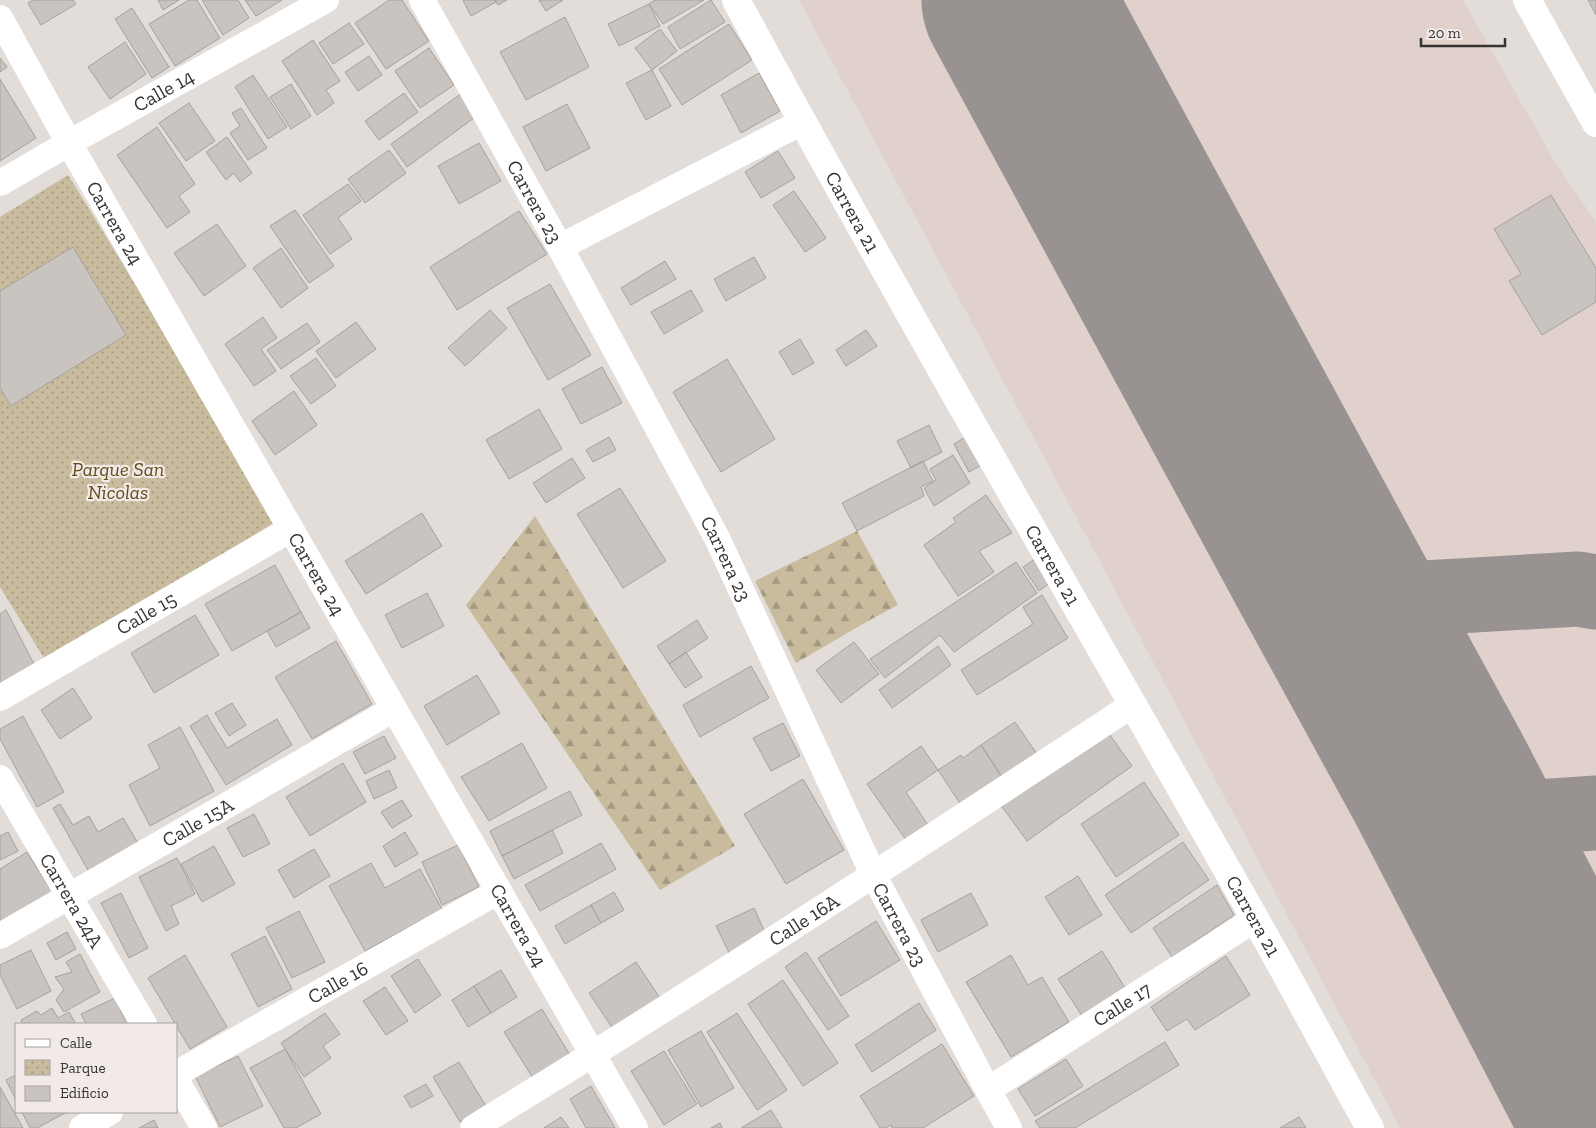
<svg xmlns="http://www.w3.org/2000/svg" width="1596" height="1128" viewBox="0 0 1596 1128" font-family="'Zilla Slab',serif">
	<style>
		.built { fill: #e0d1cc }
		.forest { fill: url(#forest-firs) }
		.park { fill: url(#park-dots) }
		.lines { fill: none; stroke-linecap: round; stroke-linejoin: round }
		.taxiway { stroke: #989291; stroke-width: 75 }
		.runway { stroke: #989291; stroke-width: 189 }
		.building { fill: #c9c4c0; stroke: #a5a19d }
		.street { stroke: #fff; stroke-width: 26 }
		.secondary { stroke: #fff; stroke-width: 28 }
		.labels { text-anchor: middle; stroke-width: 4.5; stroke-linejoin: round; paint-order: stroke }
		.street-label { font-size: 20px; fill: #363333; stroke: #f1eae8 }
		.park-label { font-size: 20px; font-style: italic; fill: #624c18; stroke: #f1eae8 }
	</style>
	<defs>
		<pattern id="forest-firs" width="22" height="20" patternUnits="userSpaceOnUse" patternTransform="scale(1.25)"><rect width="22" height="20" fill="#c8bb9e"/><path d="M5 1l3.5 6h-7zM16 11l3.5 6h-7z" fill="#a39981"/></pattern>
		<pattern id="park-dots" width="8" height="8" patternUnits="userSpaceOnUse" patternTransform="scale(1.25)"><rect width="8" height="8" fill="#c8bb9e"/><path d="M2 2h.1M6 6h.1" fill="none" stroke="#a39981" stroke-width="1.8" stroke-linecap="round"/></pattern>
	</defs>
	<rect width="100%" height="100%" fill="#e3ddda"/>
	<path class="built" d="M799 0H1463L1555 162 1596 222V1128H1400L1099 560Z"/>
	<path class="forest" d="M535 516 735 846 660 890 466 605Z
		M857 531 898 605 868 621 796 663 755 581Z"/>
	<path class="park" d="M68 175 280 519 47 663 0 587V217Z"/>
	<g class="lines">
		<path class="taxiway" d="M1328 576 1349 592 1363 596 1407 599 1578 589 1596 592
			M1381 673C1376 638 1377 621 1407 599
			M1438 777C1446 787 1453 803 1464 811 1481 824 1571 814 1596 813
			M1496 888C1497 868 1500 838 1518 825 1522 822 1527 820 1532 817"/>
		<path class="runway" d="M1016 0 1328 576 1438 777 1596 1081"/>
	</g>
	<path class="building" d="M33 0H73L76 4 41 25 28 3Z
		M158 0H179L163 10Z
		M189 0H197L220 38 175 66 149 24Z
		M202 0H238L249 18 223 35Z
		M245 0H282L256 16Z
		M389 0H402L429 41 386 69 355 23Z
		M463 0H495L496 2 471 16Z
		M495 0H507L498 5Z
		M539 0H563L546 11Z
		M655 0H704L663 24 649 4Z
		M711 0 725 22 680 49 668 27Z
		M1588 0H1596V15Z
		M649 4 660 26 619 46 608 24Z
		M132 8 169 67 152 78 115 19Z
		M565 17 589 67 526 100 500 52Z
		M349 23 364 44 333 64 319 43Z
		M729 24 752 60 682 105 659 69Z
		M660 29 677 51 652 70 635 48Z
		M313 40 340 81 326 90 334 103 317 115 282 61Z
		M125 42 146 74 110 99 88 67Z
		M429 48 454 85 420 108 395 71Z
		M369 56 382 75 358 91 345 72Z
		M0 58 7 67 0 72Z
		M652 70 671 106 646 120 626 83Z
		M759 73 780 111 741 133 721 95Z
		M253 75 287 127 268 139 235 87Z
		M0 79 36 138 0 161Z
		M291 84 311 116 291 129 270 97Z
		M404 93 418 112 379 140 365 121Z
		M462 93 478 115 407 167 391 144Z
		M189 103 215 141 186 161 159 123Z
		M567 104 590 148 546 171 523 127Z
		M241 108 267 148 248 160 230 133 240 126 232 113Z
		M157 127 195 184 179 196 190 212 167 228 117 155Z
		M227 137 252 173 240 182 234 173 226 180 206 152Z
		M479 143 501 181 459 204 438 166Z
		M389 150 406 173 365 203 348 179Z
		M778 151 795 178 761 198 745 172Z
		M348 184 361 201 338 218 352 239 330 254 303 215Z
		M794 191 826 238 805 252 773 205Z
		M1551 195 1596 268V302L1542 335 1509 281 1521 274 1494 229Z
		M295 210 334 266 309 283 270 226Z
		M519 211 547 254 457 310 430 267Z
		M217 224 246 266 204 296 174 253Z
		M73 247 126 335 11 406 0 388V291Z
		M281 248 308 288 281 308 253 268Z
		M754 257 766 278 726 301 714 279Z
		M665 261 676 279 631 305 621 288Z
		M550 284 591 355 548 380 507 308Z
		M691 290 703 311 664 334 651 312Z
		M490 310 507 328 465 366 448 348Z
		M263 317 277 338 261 349 276 371 254 386 225 344Z
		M356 322 376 349 336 378 316 351Z
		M307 323 320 342 281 369 267 350Z
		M866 330 877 346 846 366 836 350Z
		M800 339 814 363 793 375 779 352Z
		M316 358 336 386 311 404 290 376Z
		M727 359 775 439 721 472 673 392Z
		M602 367 622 403 581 424 562 389Z
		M294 391 317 425 275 455 252 421Z
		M539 409 562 449 509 479 486 440Z
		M929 425 942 452 911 468 897 441Z
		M967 436 983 464 969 472 954 444Z
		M609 437 616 450 593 462 586 450Z
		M953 455 970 483 934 506 924 488 936 480 930 469Z
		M572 458 585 478 546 503 533 483Z
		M923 461 933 481 921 487 924 496 857 531 842 503Z
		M620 488 666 561 623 588 577 514Z
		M986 495 1012 533 979 551 994 572 958 596 924 545 956 522 953 518Z
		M422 513 442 546 366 594 345 561Z
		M1039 556 1054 580 1039 591 1023 567Z
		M1016 562 1037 593 954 652 940 635 885 678 870 659Z
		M275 565 301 612 232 651 205 604Z
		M427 593 444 626 402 648 385 615Z
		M1042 595 1068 638 977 695 961 670 1033 624 1023 607Z
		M6 610 34 664 0 685V614Z
		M301 612 310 628 276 647 267 631Z
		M195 615 219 655 154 693 131 653Z
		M697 620 708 638 669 664 657 646Z
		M336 641 372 704 312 739 275 677Z
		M854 642 879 674 841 703 816 670Z
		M938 646 951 665 892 708 879 690Z
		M686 652 702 677 685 688 669 664Z
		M751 666 769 698 700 737 683 705Z
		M477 675 500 713 447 745 424 706Z
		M73 688 92 718 60 739 41 710Z
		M232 703 246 725 229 736 215 713Z
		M207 715 227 748 277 719 292 745 226 785 190 726Z
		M23 716 64 792 37 807 0 739V729Z
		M1015 722 1039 757 1004 780 981 745Z
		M783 723 800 756 771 771 753 738Z
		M180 727 214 791 150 826 129 785 160 768 148 745Z
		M1105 728 1132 766 1027 841 1000 804Z
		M384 736 396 758 365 774 353 752Z
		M522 743 547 788 489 821 461 777Z
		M981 745 1004 780 963 808 938 770 961 755 963 758Z
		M921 746 938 770 906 792 930 828 908 843 867 784Z
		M343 763 366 802 310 836 286 797Z
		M389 770 397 788 374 799 366 781Z
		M803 779 844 850 786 884 744 814Z
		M1144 782 1179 835 1116 877 1081 824Z
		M570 791 582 815 502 856 490 831Z
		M402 800 412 816 392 828 381 812Z
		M60 804 73 825 89 816 98 832 123 818 138 843 89 872 53 808Z
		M254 814 270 844 243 857 227 828Z
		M552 830 563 853 514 879 502 856Z
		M8 832 18 851 0 860V836Z
		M405 832 418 854 395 867 383 846Z
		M1183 842 1209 880 1131 933 1105 895Z
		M601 843 616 869 540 911 525 885Z
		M458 845 479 887 442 905 422 862Z
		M214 846 235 884 202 902 181 864Z
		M314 849 330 876 294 898 278 870Z
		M27 852 52 892 0 925V869Z
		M177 858 195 894 171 906 179 924 166 931 139 877Z
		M371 863 385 888 420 869 442 909 365 951 329 886Z
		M1078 876 1102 915 1069 935 1045 897Z
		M1217 885 1234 915 1172 957 1153 928Z
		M614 892 624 910 601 923 591 905Z
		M121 893 148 948 129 958 101 903Z
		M971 893 988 925 938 952 921 920Z
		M591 905 601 923 565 944 555 926Z
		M754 908 769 941 732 959 716 926Z
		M299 911 325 962 292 978 266 928Z
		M876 921 900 960 841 996 818 958Z
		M67 932 76 949 56 960 47 943Z
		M265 936 292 989 258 1007 231 954Z
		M31 950 51 991 17 1009 0 975V965Z
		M1102 951 1129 994 1086 1022 1058 979Z
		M806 952 849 1016 828 1030 785 967Z
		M80 954 100 992 64 1012 56 1000 64 989 55 977 72 972 66 962Z
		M185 955 227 1027 190 1049 148 978Z
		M1011 955 1028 985 1042 977 1069 1022 1011 1057 966 982Z
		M1226 956 1250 995 1195 1030 1187 1019 1167 1031 1151 1007Z
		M418 959 441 995 415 1013 391 976Z
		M636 962 662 1001 615 1032 589 993Z
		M501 970 517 997 491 1013 474 986Z
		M783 980 838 1063 803 1086 748 1004Z
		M474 986 491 1013 468 1027 452 1000Z
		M385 987 408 1021 386 1035 363 1001Z
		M115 998 127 1024H86L81 1014Z
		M919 1003 936 1030 872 1072 855 1045Z
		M52 1008 58 1018 69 1012 76 1024H23L21 1020 37 1011 41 1015Z
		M542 1009 573 1060 536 1083 504 1032Z
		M325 1013 340 1034 323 1046 331 1058 304 1077 281 1043Z
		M737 1013 787 1090 757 1110 707 1032Z
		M701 1031 734 1088 701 1107 668 1050Z
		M1165 1042 1179 1065 1075 1128H1040L1035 1121Z
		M942 1044 974 1096 923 1128H892L891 1125 886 1128H880L860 1096Z
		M285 1049 321 1114 296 1128H284L250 1068Z
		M664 1051 697 1104 664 1125 631 1071Z
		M238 1056 263 1106 220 1127 195 1076Z
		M1066 1059 1083 1086 1035 1116 1018 1089Z
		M459 1062 486 1106 460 1122 433 1077Z
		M16 1075V1100L6 1080Z
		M426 1084 433 1096 411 1108 404 1096Z
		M591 1086 615 1128H586L570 1099Z
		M0 1087 23 1128H0Z
		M771 1110 782 1128H741Z
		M22 1112H67L37 1128H30Z
		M561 1117 569 1128H544Z
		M1299 1117 1306 1128H1280Z
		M154 1120 158 1128H139Z
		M720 1123 722 1128H711Z"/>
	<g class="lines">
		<g class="street">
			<path id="s1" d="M422 0 560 247 717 538 874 876 988 1090 1009 1128"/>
			<path id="s2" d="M0 18 69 143 635 1128"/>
			<path id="s3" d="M0 183 69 143 326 0"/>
			<path d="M560 247 802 122"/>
			<path id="s4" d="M0 698 291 529"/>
			<path id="s5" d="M0 778 144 1024"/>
			<path id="s6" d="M0 936 394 709"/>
			<path id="s7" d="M176 1074 499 891"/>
			<path d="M176 1080 204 1128"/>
			<path id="s8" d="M988 1090 1255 919"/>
			<path d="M82 1128 110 1112"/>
			<path id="s9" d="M473 1128C696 992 914 849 1132 705"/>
		</g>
		<g class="secondary">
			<path id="s10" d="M736 0C903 309 1081 612 1254 917 1294 987 1331 1058 1370 1128"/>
			<path d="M1527 0 1596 123"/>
		</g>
	</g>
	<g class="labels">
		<g class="street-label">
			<text dy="7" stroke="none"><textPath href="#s3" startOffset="188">Calle 14</textPath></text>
			<text dy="7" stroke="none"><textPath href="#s1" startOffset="231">Carrera 23</textPath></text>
			<text dy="7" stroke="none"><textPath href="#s10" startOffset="242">Carrera 21</textPath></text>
			<text dy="7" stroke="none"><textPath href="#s2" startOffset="235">Carrera 24</textPath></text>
			<text dy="7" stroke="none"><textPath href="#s1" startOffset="636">Carrera 23</textPath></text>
			<text dy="7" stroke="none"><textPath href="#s10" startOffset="648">Carrera 21</textPath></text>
			<text dy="7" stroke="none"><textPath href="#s2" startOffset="640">Carrera 24</textPath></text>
			<text dy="7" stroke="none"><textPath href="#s4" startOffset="169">Calle 15</textPath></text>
			<text dy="7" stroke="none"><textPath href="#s6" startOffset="228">Calle 15A</textPath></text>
			<text dy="7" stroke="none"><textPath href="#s5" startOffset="142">Carrera 24A</textPath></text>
			<text dy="7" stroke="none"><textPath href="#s10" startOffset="1052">Carrera 21</textPath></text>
			<text dy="7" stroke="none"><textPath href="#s9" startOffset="391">Calle 16A</textPath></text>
			<text dy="7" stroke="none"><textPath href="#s2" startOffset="1045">Carrera 24</textPath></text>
			<text dy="7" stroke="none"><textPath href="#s1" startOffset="1041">Carrera 23</textPath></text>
			<text dy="7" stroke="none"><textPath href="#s7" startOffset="186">Calle 16</textPath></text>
			<text dy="7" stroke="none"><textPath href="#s8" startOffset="159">Calle 17</textPath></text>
		</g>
		<g class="park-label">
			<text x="118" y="476">Parque San<tspan x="118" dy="23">Nicolas</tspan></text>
		</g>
	</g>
	<rect x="15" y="1023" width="162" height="90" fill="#f1eae8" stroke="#a6a1a0"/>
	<rect x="25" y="1039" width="25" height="8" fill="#ffffff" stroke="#a6a1a0"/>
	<text x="60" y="1048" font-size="15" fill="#363333">Calle</text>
	<rect x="25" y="1060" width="25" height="15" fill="url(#park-dots)" stroke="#a6a1a0"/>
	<text x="60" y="1073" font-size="15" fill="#363333">Parque</text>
	<rect x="25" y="1086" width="25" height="15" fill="#c9c4c0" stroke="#a6a1a0"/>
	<text x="60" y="1098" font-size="15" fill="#363333">Edificio</text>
	<path d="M1421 38v8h84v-8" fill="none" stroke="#363333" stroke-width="2.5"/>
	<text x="1428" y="38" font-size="15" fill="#363333" stroke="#f1eae8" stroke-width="4" paint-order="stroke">20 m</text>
</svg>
